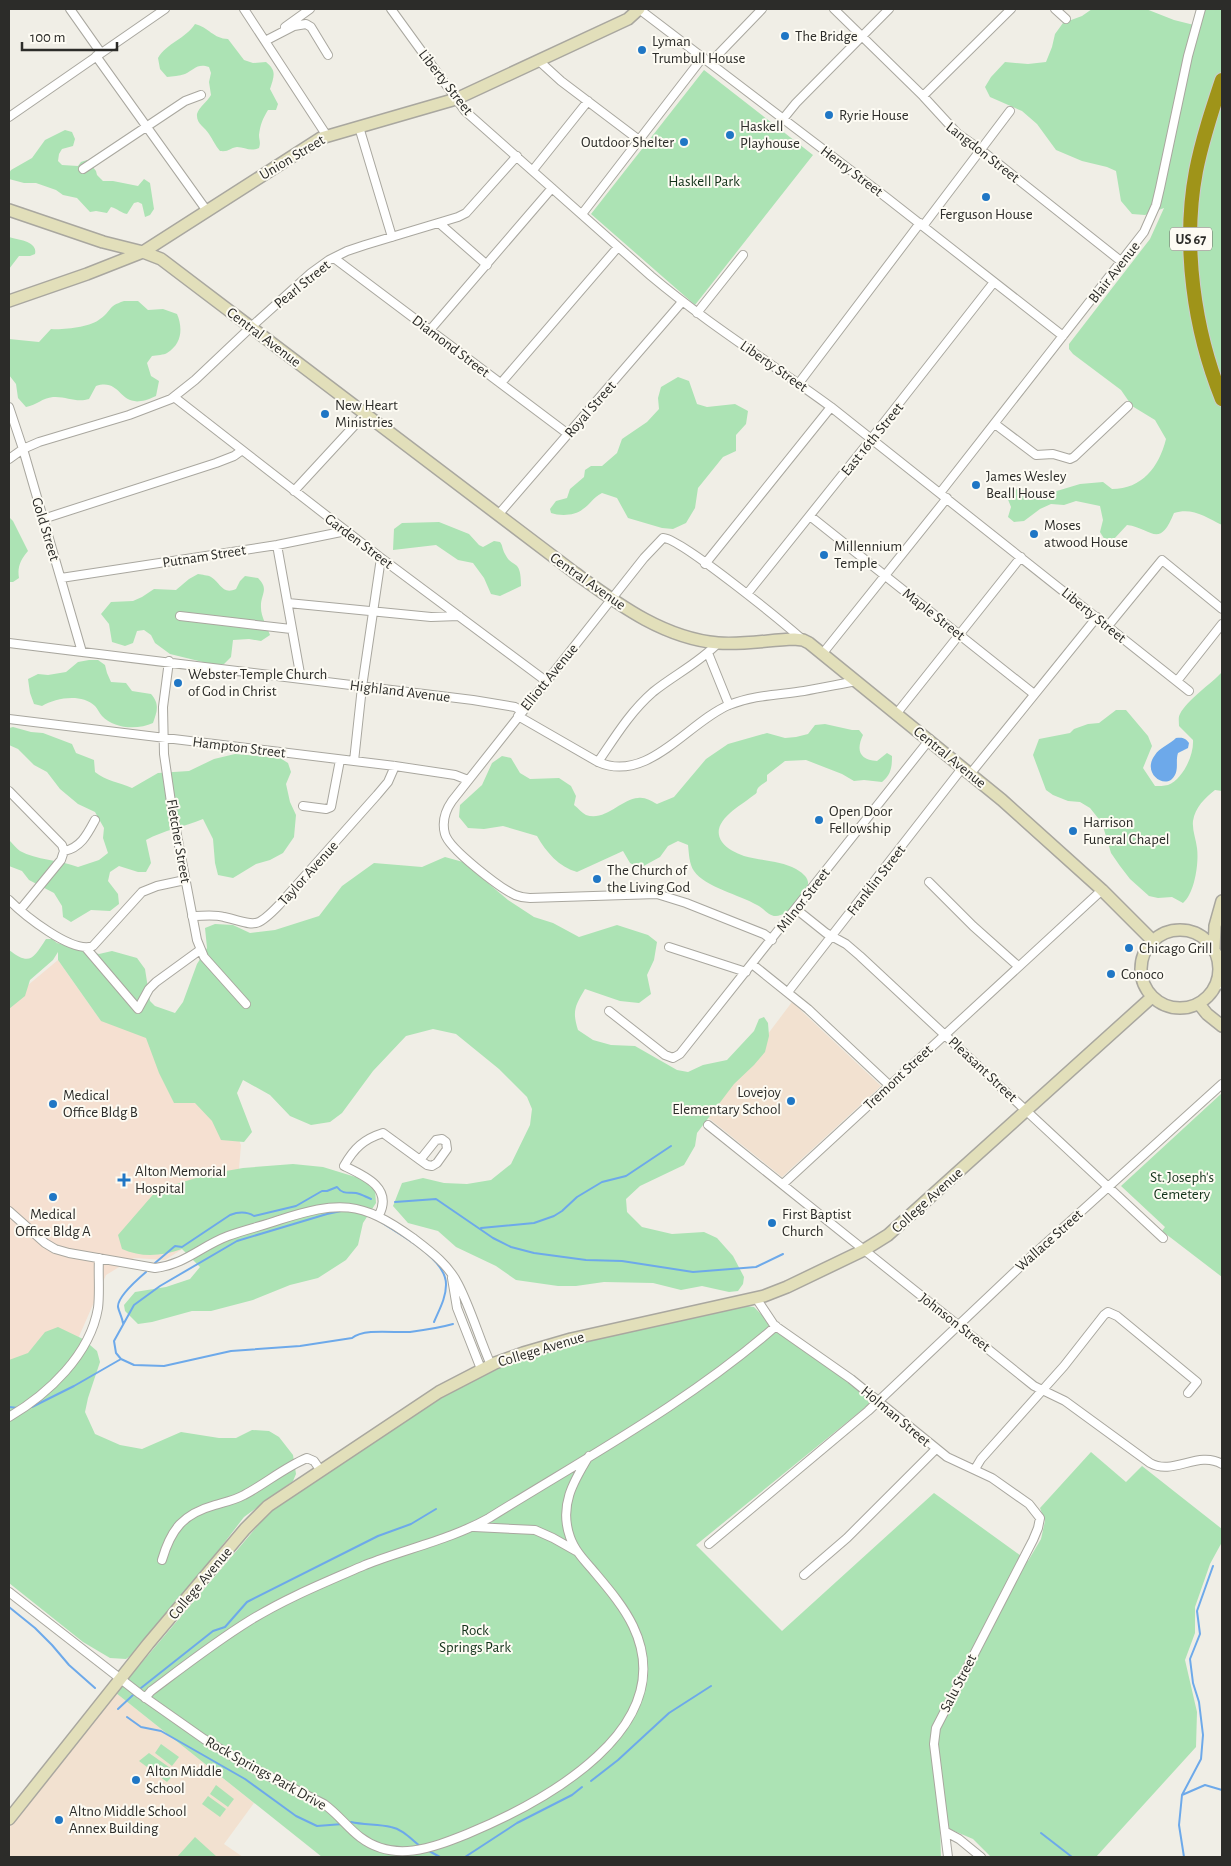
<svg xmlns="http://www.w3.org/2000/svg" width="1231" height="1866" viewBox="0 0 1231 1866" font-family="'Alegreya Sans',sans-serif">
	<style>
		.education { fill: #f2e1d0 }
		.medical { fill: #f5e0d1 }
		.green { fill: #ace3b4 }
		.water { fill: #6da9ea }
		.lines { fill: none; stroke-linecap: round; stroke-linejoin: round }
		.stream { stroke: #6da9ea; stroke-width: 2 }
		.street-casing { stroke: #a9a79f; stroke-width: 10 }
		.secondary-casing { stroke: #a9a79f; stroke-width: 14 }
		.highway-casing { stroke: #ccc; stroke-width: 16 }
		.street { stroke: #fff; stroke-width: 8 }
		.secondary { stroke: #e2dfba; stroke-width: 11 }
		.highway { stroke: #9f9419; stroke-width: 14 }
		.poi-dot { fill: #2077c5; stroke: #fdfbf3; stroke-width: 2 }
		.labels { text-anchor: middle; stroke-width: 4; stroke-linejoin: round; paint-order: stroke }
		.shield { fill: #fdfbf3; stroke: #6b6a66; stroke-width: 1 }
		.shield-label { font-size: 14px; font-weight: bold; fill: #2c2c29 }
		.poi-label { font-size: 15px; fill: #2c2c29; stroke: #fdfbf3; text-anchor: start }
		.street-label { font-size: 15px; fill: #2c2c29; stroke: #fdfbf3 }
		.park-label { font-size: 15px; fill: #123119; stroke: #fdfbf3 }
	</style>
	<rect width="100%" height="100%" fill="#f0eee6"/>
	<path class="education" d="M792 1002 881 1086 782 1177 706 1116Z
		M116 1693 254 1803 224 1844 243 1857H9V1828Z"/>
	<path class="medical" d="M58 960 101 1021 131 1014 225 1108 241 1145 235 1216 165 1260 134 1258 106 1275 77 1341 9 1388V1001Z"/>
	<path class="green" d="M1092 9H1146L1174 20 1198 26 1205 9H1222V525C1206 517 1192 507 1174 513 1159 550 1152 528 1127 525L1114 539 1105 540 1100 532 1103 520 1100 506 1076 501 1064 505 1051 504 1040 509 1024 521 1014 522 1008 517 1011 507 1007 497 1017 489 1047 494 1080 484 1103 482 1112 489C1142 489 1159 467 1166 439L1155 420 1132 406 1121 390 1073 354 1069 349V344L1150 239 1164 208 1145 215 1132 214 1121 201 1116 171 1107 167 1082 161 1056 150 1037 124 1022 111 990 97 985 87 991 77 1005 62 1028 64 1046 62 1052 47 1055 34 1063 23 1082 16Z
		M195 24C208 27 214 39 228 39L244 60 253 63 266 62C277 71 274 76 270 89L278 104 276 110H268C263 118 260 125 259 135 259 140 261 142 259 148 250 152 245 147 237 147 229 148 230 152 220 151 215 145 213 140 209 134 205 127 196 124 197 114 199 107 207 102 211 95L209 82 211 73 209 67C197 63 194 70 185 74 179 76 173 76 167 77L160 69 158 58C167 43 185 39 195 24Z
		M704 70 813 155 695 305 591 214Z
		M65 130 72 132 75 139 73 146 62 149 59 154 58 161 62 165 78 166 81 162 87 160 96 171 97 175 103 181H113L138 186 144 179 150 183 154 209 150 215 145 217 142 204 138 202 134 203 127 214C121 213 118 209 111 207L107 213 96 211 90 212 77 198 63 195 56 190 36 183H24L9 179V173L11 170 32 158 45 140Z
		M9 237C18 240 38 241 35 254L30 256H19L9 269Z
		M124 301H138L148 310 163 309 177 314C183 328 182 344 167 353 164 355 157 355 152 356L147 363 151 376 159 381 156 396C117 415 125 377 96 386L89 399C76 403 66 396 53 397 42 398 37 405 26 407L18 398 16 384 9 375V339L39 342 51 329C64 330 91 327 100 319 113 310 106 307 124 301Z
		M678 377 689 381 697 404 707 407 735 404 748 411 746 424 736 435V451L723 457 698 488 695 508 686 523 673 529 662 528 628 518 617 498 602 493C592 498 591 504 583 509 575 516 560 516 551 513L550 509 556 501 567 498 570 489 584 477 585 470 591 466H602L617 453 622 439 647 422 659 409 658 398 661 387Z
		M9 517 13 521 28 551C21 559 17 567 19 578L13 582H9Z
		M439 522 469 534 479 545 483 547 494 541 500 542C503 546 502 549 505 554 513 570 521 557 521 586L500 596 491 594 484 578 473 563 458 560 436 545 393 550 394 529 402 523Z
		M198 574C202 575 208 575 211 577 221 583 222 595 236 589L240 581 245 576 258 578C270 590 260 594 261 608 261 616 267 627 270 635L261 641 249 639 233 640 231 657 224 664H211L170 654 155 643 151 635 144 630 137 631 133 643 125 646 112 642 109 624 101 614 111 602 133 601 142 597 154 589 176 590 189 579Z
		M89 660H98L105 665 107 673 111 682 126 683 132 691 151 694C160 704 157 712 153 723 138 730 114 729 102 716 99 713 98 709 95 706 81 693 56 698 42 706L34 704 30 693 28 679 38 674 48 675 66 672 78 662Z
		M1222 672V791L1215 790C1205 798 1195 807 1193 821 1192 830 1196 839 1197 848 1199 862 1195 893 1183 903L1172 897 1158 898 1149 896 1130 879 1120 866 1111 853 1102 823 1090 808 1080 802 1068 801 1053 795 1046 790 1033 755 1039 739 1070 733 1074 729 1088 724 1099 723 1116 710H1126L1148 736 1152 746 1143 768 1155 786C1159 786 1164 786 1168 785 1183 779 1194 755 1193 740L1179 726C1179 722 1178 717 1180 714 1187 700 1211 684 1222 672Z
		M825 724 852 730H859L863 735C856 750 859 760 877 761L887 753 892 756C892 767 891 775 882 782L864 780 854 781 842 774 806 760 785 761 767 775V781C764 783 760 786 758 788 755 793 759 791 754 795 742 805 708 822 722 842 727 849 736 853 744 856 761 861 780 860 796 869 801 872 807 876 808 882 809 894 788 916 776 916 768 916 764 908 757 905 740 895 705 887 694 871 689 864 689 853 688 845L678 841 668 846 660 857 640 868 630 863 623 851 577 872C559 867 546 852 537 836L503 826 484 829 468 828 459 817 460 805 482 785 492 763 502 756 511 758 520 773 530 779 559 778 571 786 576 796 574 805C578 808 582 813 586 815 605 822 621 799 638 798 645 797 651 801 657 804L674 797 706 759 728 744 767 733 785 738 796 737 808 734 815 725Z
		M13 727 31 732 43 733 72 744 76 753 94 760 95 772C106 781 119 782 132 788L158 773 189 771 214 759 235 754 280 758 288 763 291 772 286 784 290 802 296 815 294 837 283 853 270 860 256 864 233 878 218 875 215 863 213 839 203 819C184 827 164 830 146 840L151 863 146 872H138L119 866 110 872 108 881 118 894 119 904 110 911 91 910 71 922 63 917 62 906 54 893 29 880 22 871 9 866V840C12 843 16 848 20 851 36 860 60 860 78 867L99 860 108 853 103 838 104 828 95 812 78 804 60 789 47 772 34 765 18 749 9 745V728Z
		M445 857 463 862 508 900 534 917 553 923 579 937 617 925 648 935 657 942 654 960 647 975 651 994 639 1003 620 1001 585 989C575 1006 572 1011 578 1030L593 1040 611 1045 635 1046 677 1070 688 1072 703 1065 727 1060 754 1031 759 1019 764 1017 768 1023 769 1036 765 1052 754 1065 734 1084 697 1133 695 1146 684 1165 640 1186 626 1199 627 1212 642 1227 672 1234 704 1232 717 1238 733 1256 744 1277 743 1284 738 1291 729 1292 702 1286 681 1290 653 1283 604 1282 576 1286H558L516 1280 496 1266 456 1247 438 1231 408 1223 393 1206 402 1183 423 1178 444 1183 467 1184 491 1180 511 1164 530 1125 532 1109 527 1097 499 1069 456 1034 433 1029 406 1036 373 1071 342 1113 330 1122 311 1125 290 1116 270 1095 243 1080 237 1093 252 1132 244 1142 221 1140 212 1121 195 1103H174L159 1073 146 1038 101 1021 58 960V952L53 960 30 980 25 996 9 1009V950C30 966 33 959 46 939H52L57 943 99 954 112 951 137 958 145 969 150 1001 155 1006 175 1013 183 1002 197 964 207 948 205 928 215 924 233 925 250 933 275 930 319 916 342 886 374 863 422 867Z
		M1222 1093V1277L1162 1231 1165 1227 1121 1186Z
		M293 1164 323 1167 362 1179 375 1190 376 1203 363 1223 358 1245 346 1260 318 1278 290 1285 253 1300 211 1311H192L152 1322 138 1324 125 1311 124 1305 135 1292 166 1287 190 1279 200 1267 182 1249C162 1256 142 1258 122 1249L118 1235 157 1190 209 1174 243 1168Z
		M746 1306 754 1307 780 1333 829 1366 873 1401 696 1545 782 1631 934 1493 1028 1561 1041 1539 1045 1521 1040 1508 1091 1452 1126 1482 1142 1466 1222 1529V1542L1210 1564 1195 1607V1633L1185 1660 1197 1712 1196 1747 1096 1857H991L973 1839 940 1825 941 1857H322L116 1693 272 1509 456 1388 490 1370 532 1355 613 1333Z
		M58 1327 83 1339 97 1351 100 1362 88 1398 85 1412 95 1434 120 1445 142 1449 181 1432 219 1438H236L252 1430 269 1431 279 1437 293 1455 296 1474 293 1481 244 1517 198 1577 137 1651 126 1659 110 1658 83 1642 9 1583V1360L28 1353 45 1332Z
		M161 1744 179 1757 172 1766 155 1753Z
		M149 1753 176 1772 167 1782 139 1761Z
		M216 1785 234 1799 228 1807 210 1794Z
		M208 1796 226 1809 220 1817 202 1804Z
		M195 1837 217 1857H177Z"/>
	<path class="water" d="M1176 738C1182 737 1186 738 1189 743L1188 748 1178 753C1175 762 1180 771 1172 779 1162 788 1142 772 1155 755 1159 748 1170 744 1176 738Z"/>
	<g class="lines">
		<path class="stream" d="M395 1202 436 1199 493 1238 511 1247 534 1253 586 1260 622 1261 693 1272 756 1267 783 1254
			M341 1211 327 1214 237 1241 160 1286 134 1305 114 1341 116 1353 121 1359 134 1365 164 1366 231 1351 300 1346 352 1338C364 1328 395 1333 410 1332 425 1330 439 1328 453 1324
			M381 1222C400 1235 447 1259 446 1285 446 1298 439 1310 434 1322
			M481 1228 534 1223 554 1216 562 1211 577 1197 602 1182 626 1176 671 1146
			M155 1263 175 1246 182 1247 230 1215C238 1212 246 1211 254 1216L296 1206 322 1191H327L337 1187C343 1195 349 1192 356 1193 361 1194 366 1197 371 1199
			M123 1323C122 1317 119 1312 118 1307 117 1297 139 1278 146 1272
			M9 1407 18 1408
			M32 1407 74 1386 121 1359
			M9 1607 35 1628 52 1645 69 1665 95 1688
			M141 1688 213 1631 225 1627 247 1602 378 1536 411 1524 436 1509
			M118 1709 133 1695
			M127 1717 141 1727 161 1731 245 1779 296 1816 317 1826 343 1824
			M591 1781 618 1760 669 1713 711 1686
			M1182 1795 1205 1785 1222 1790
			M351 1822C364 1825 378 1824 391 1827 402 1829 411 1839 420 1846
			M1041 1833 1072 1857
			M429 1851 440 1857
			M465 1857 517 1823 572 1795 582 1787
			M1184 1857 1179 1825 1182 1795 1201 1759 1203 1735 1199 1702 1193 1683 1190 1659 1200 1634 1197 1611 1213 1566"/>
		<defs>
			<path id="street" d="M70 9 101 53
				M244 9 327 136
				M391 9 465 111 651 276C708 324 771 363 831 407L1189 691
				M639 9 887 198 1063 336
				M834 9 923 96 957 133 981 150 1122 262
				M1055 9 1066 19
				M285 27 310 9
				M265 41 294 26 306 24 311 27 328 55
				M96 56 207 211
				M538 60 561 81 639 140
				M710 63 762 9
				M923 96 1011 9
				M9 117 165 9
				M783 119 796 103 889 9
				M359 127 392 237
				M83 169 185 101 201 95
				M533 170 588 101
				M582 214 703 57
				M439 223 487 265
				M923 226 1010 111
				M334 258 568 434
				M697 313 743 255
				M430 330 552 188
				M501 383 618 247
				M799 383 920 223
				M174 397 381 558 546 681
				M9 407 23 449 82 652
				M995 424 1036 455 1053 454 1070 459 1074 457 1128 406
				M9 459 23 449 39 442 129 415 171 399 195 380 251 327 311 273 329 260 347 251 365 245 458 217 466 213 517 156
				M294 491 365 414
				M940 493 1144 232 1156 205 1160 188 1188 56 1201 9
				M498 515 682 302
				M810 516 1034 694
				M43 519 216 463 234 456 241 451
				M277 545 301 679
				M705 564 831 407
				M61 578 277 545 346 531
				M747 594 871 439 994 282
				M288 603 431 617 459 616
				M180 616 291 629
				M1108 626 1162 560 1222 609
				M9 643 473 700 515 707 522 711
				M708 653 729 705
				M823 653 947 498
				M169 661 163 707 164 754 172 809 197 940 204 957 246 1004
				M1177 681 1222 624
				M897 713 1021 557
				M518 716 598 762C648 784 688 722 729 705 754 695 778 695 804 691 822 688 840 684 857 681
				M9 719 395 766 455 775 468 780
				M354 761 362 687 381 558
				M598 762C615 737 630 712 653 692 674 675 699 663 718 643
				M971 773 1097 617
				M9 791 62 845 64 851
				M303 806 326 809 331 807 340 760
				M64 851C81 848 88 833 95 820
				M929 882 973 926 1018 966
				M9 900C24 915 72 954 93 946L142 892 157 886 185 880
				M796 909 826 933 846 944 860 956 1163 1238
				M20 910 61 860 64 851
				M192 916C203 916 214 914 224 917 255 924 254 931 279 905L377 795 388 782 395 766
				M772 940 764 934 686 903 657 894 530 898C525 898 520 897 515 895 500 888 449 849 445 834 442 823 445 811 452 801L644 558 663 538C679 537 785 624 803 640
				M669 947 746 972
				M86 948 138 1009 149 989 156 982 200 950
				M1215 952 1222 957
				M752 964 808 1009 889 1085
				M1215 987 1222 983
				M788 992 963 767
				M609 1011 665 1055 673 1058 680 1054 930 739
				M708 1125 1034 1386 1065 1401 1150 1463C1173 1476 1198 1450 1222 1464
				M783 1184 1102 890
				M9 1211 45 1243 55 1249 69 1253 155 1268C186 1264 201 1246 228 1236 244 1230 262 1226 279 1220 339 1201 360 1200 413 1238 430 1251 448 1264 458 1284 471 1309 479 1338 491 1365
				M379 1215C393 1188 365 1176 344 1166 354 1148 364 1139 383 1133L420 1160 427 1165 432 1166 437 1163 447 1149 446 1142 442 1139 436 1140 420 1160
				M452 1278 457 1308 481 1369
				M756 1298 774 1325 851 1379 947 1457 992 1478 1029 1504 1040 1518 1038 1528 1033 1540 936 1728 934 1744 948 1857
				M9 1417C48 1394 90 1355 98 1308 100 1292 98 1274 99 1258
				M975 1469 981 1459 1064 1366 1104 1315 1108 1312 1117 1316 1197 1382 1188 1393
				M474 1527 535 1530 553 1538 576 1551
				M709 1544 868 1411 1023 1264 1222 1084
				M162 1560C171 1529 183 1514 215 1505 225 1502 235 1500 244 1495 265 1484 285 1467 307 1458L314 1461 321 1471
				M804 1575 847 1538 936 1449
				M9 1592 140 1694 204 1739 245 1764 324 1804C338 1814 347 1827 360 1837 394 1863 432 1848 467 1834 544 1802 682 1728 633 1626 623 1605 606 1586 591 1568 583 1559 574 1549 570 1537 559 1506 573 1482 589 1456
				M145 1698 151 1691C183 1667 215 1642 249 1621 286 1598 326 1582 365 1565 405 1549 452 1539 489 1518 587 1457 689 1402 776 1326
				M946 1832 959 1839 981 1857"/>
			<path id="secondary" d="M9 210 103 242 143 252 161 259 575 573C618 604 663 638 718 643 743 645 769 640 794 639L803 640 809 643 1002 800 1102 890 1153 941
				M9 301 87 274 143 252 321 138 456 99 628 19 639 9
				M1141 969a39 39 0 1 1 78 0a39 39 0 1 1-78 0Z
				M1214 949 1215 926 1222 901
				M1199 1004 1207 1014 1222 1026
				M9 1819 148 1644 245 1529 268 1506 439 1392 495 1363 523 1353 571 1339 764 1296 787 1287 864 1250 888 1235 1152 997"/>
			<path id="highway" d="M1222 80C1212 110 1202 140 1196 171 1182 245 1194 330 1222 399"/>
		</defs>
		<use href="#street" class="street-casing"/>
		<use href="#secondary" class="secondary-casing"/>
		<use href="#highway" class="highway-casing"/>
		<use href="#street" class="street"/>
		<use href="#secondary" class="secondary"/>
		<use href="#highway" class="highway"/>
	</g>
	<g class="poi-dot">
		<circle cx="785" cy="36" r="5"/>
		<circle cx="642" cy="50" r="5"/>
		<circle cx="829" cy="115" r="5"/>
		<circle cx="730" cy="135" r="5"/>
		<circle cx="684" cy="142" r="5"/>
		<circle cx="986" cy="197" r="5"/>
		<circle cx="325" cy="414" r="5"/>
		<circle cx="976" cy="485" r="5"/>
		<circle cx="1034" cy="534" r="5"/>
		<circle cx="824" cy="555" r="5"/>
		<circle cx="178" cy="683" r="5"/>
		<circle cx="819" cy="820" r="5"/>
		<circle cx="1073" cy="831" r="5"/>
		<circle cx="597" cy="879" r="5"/>
		<circle cx="1129" cy="948" r="5"/>
		<circle cx="1111" cy="974" r="5"/>
		<circle cx="791" cy="1101" r="5"/>
		<circle cx="53" cy="1104" r="5"/>
		<path d="M121.5 1172.5h5v5h5v5h-5v5h-5v-5h-5v-5h5z"/>
		<circle cx="53" cy="1197" r="5"/>
		<circle cx="772" cy="1223" r="5"/>
		<circle cx="136" cy="1780" r="5"/>
		<circle cx="59" cy="1820" r="5"/>
	</g>
	<g class="labels">
		<rect class="shield" x="1170" y="227.5" width="42" height="23" rx="4"/>
		<g class="shield-label">
			<text x="1191" y="244">US 67</text>
		</g>
		<g class="poi-label">
			<text x="795" y="41">The Bridge</text>
			<text x="652" y="46">Lyman<tspan x="652" dy="17">Trumbull House</tspan></text>
			<text x="839" y="120">Ryrie House</text>
			<text x="740" y="131">Haskell<tspan x="740" dy="17">Playhouse</tspan></text>
			<text x="674" y="147" text-anchor="end">Outdoor Shelter</text>
			<text x="986" y="219" text-anchor="middle">Ferguson House</text>
			<text x="335" y="410">New Heart<tspan x="335" dy="17">Ministries</tspan></text>
			<text x="986" y="481">James Wesley<tspan x="986" dy="17">Beall House</tspan></text>
			<text x="1044" y="530">Moses<tspan x="1044" dy="17">atwood House</tspan></text>
			<text x="834" y="551">Millennium<tspan x="834" dy="17">Temple</tspan></text>
			<text x="188" y="679">Webster Temple Church<tspan x="188" dy="17">of God in Christ</tspan></text>
			<text x="829" y="816">Open Door<tspan x="829" dy="17">Fellowship</tspan></text>
			<text x="1083" y="827">Harrison<tspan x="1083" dy="17">Funeral Chapel</tspan></text>
			<text x="607" y="875">The Church of<tspan x="607" dy="17">the Living God</tspan></text>
			<text x="1139" y="953">Chicago Grill</text>
			<text x="1121" y="979">Conoco</text>
			<text x="781" y="1097" text-anchor="end">Lovejoy<tspan x="781" dy="17">Elementary School</tspan></text>
			<text x="63" y="1100">Medical<tspan x="63" dy="17">Office Bldg B</tspan></text>
			<text x="135" y="1176">Alton Memorial<tspan x="135" dy="17">Hospital</tspan></text>
			<text x="53" y="1219" text-anchor="middle">Medical<tspan x="53" dy="17">Office Bldg A</tspan></text>
			<text x="782" y="1219">First Baptist<tspan x="782" dy="17">Church</tspan></text>
			<text x="146" y="1776">Alton Middle<tspan x="146" dy="17">School</tspan></text>
			<text x="69" y="1816">Altno Middle School<tspan x="69" dy="17">Annex Building</tspan></text>
		</g>
		<g class="street-label">
			<text transform="translate(446 82) rotate(52)" y="5">Liberty Street</text>
			<text transform="translate(983 152) rotate(38)" y="5">Langdon Street</text>
			<text transform="translate(292 157) rotate(-31)" y="5">Union Street</text>
			<text transform="translate(852 171) rotate(37)" y="5">Henry Street</text>
			<text transform="translate(1114 272) rotate(-52)" y="5">Blair Avenue</text>
			<text transform="translate(302 284) rotate(-39)" y="5">Pearl Street</text>
			<text transform="translate(264 337) rotate(37)" y="5">Central Avenue</text>
			<text transform="translate(451 346) rotate(37)" y="5">Diamond Street</text>
			<text transform="translate(774 366) rotate(35)" y="5">Liberty Street</text>
			<text transform="translate(590 409) rotate(-49)" y="5">Royal Street</text>
			<text transform="translate(872 439) rotate(-51)" y="5">East 16th Street</text>
			<text transform="translate(46 529) rotate(73)" y="5">Gold Street</text>
			<text transform="translate(359 541) rotate(37)" y="5">Garden Street</text>
			<text transform="translate(204 556) rotate(-9)" y="5">Putnam Street</text>
			<text transform="translate(588 581) rotate(35)" y="5">Central Avenue</text>
			<text transform="translate(934 614) rotate(38)" y="5">Maple Street</text>
			<text transform="translate(1094 615) rotate(39)" y="5">Liberty Street</text>
			<text transform="translate(549 677) rotate(-51)" y="5">Elliott Avenue</text>
			<text transform="translate(400 691) rotate(7)" y="5">Highland Avenue</text>
			<text transform="translate(239 747) rotate(7)" y="5">Hampton Street</text>
			<text transform="translate(950 757) rotate(39)" y="5">Central Avenue</text>
			<text transform="translate(179 841) rotate(80)" y="5">Fletcher Street</text>
			<text transform="translate(308 873) rotate(-48)" y="5">Taylor Avenue</text>
			<text transform="translate(876 880) rotate(-52)" y="5">Franklin Street</text>
			<text transform="translate(803 900) rotate(-52)" y="5">Milnor Street</text>
			<text transform="translate(983 1069) rotate(43)" y="5">Pleasant Street</text>
			<text transform="translate(898 1077) rotate(-43)" y="5">Tremont Street</text>
			<text transform="translate(927 1200) rotate(-42)" y="5">College Avenue</text>
			<text transform="translate(1049 1240) rotate(-42)" y="5">Wallace Street</text>
			<text transform="translate(955 1322) rotate(38)" y="5">Johnson Street</text>
			<text transform="translate(541 1349) rotate(-17)" y="5">College Avenue</text>
			<text transform="translate(896 1416) rotate(40)" y="5">Holman Street</text>
			<text transform="translate(200 1583) rotate(-50)" y="5">College Avenue</text>
			<text transform="translate(958 1683) rotate(-63)" y="5">Salu Street</text>
			<text transform="translate(266 1773) rotate(29)" y="5">Rock Springs Park Drive</text>
		</g>
		<g class="park-label">
			<text x="704" y="186">Haskell Park</text>
			<text x="1182" y="1182">St. Joseph's<tspan x="1182" dy="17">Cemetery</tspan></text>
			<text x="475" y="1635">Rock<tspan x="475" dy="17">Springs Park</tspan></text>
		</g>
	</g>
	<rect width="1231" height="1866" fill="none" stroke="#2c2c29" stroke-width="20"/>
	<path d="M22 42v8h95v-8" fill="none" stroke="#2c2c29" stroke-width="2.5"/>
	<text x="30" y="42" font-size="15" fill="#2c2c29" stroke="#fdfbf3" stroke-width="4" paint-order="stroke">100 m</text>
</svg>
